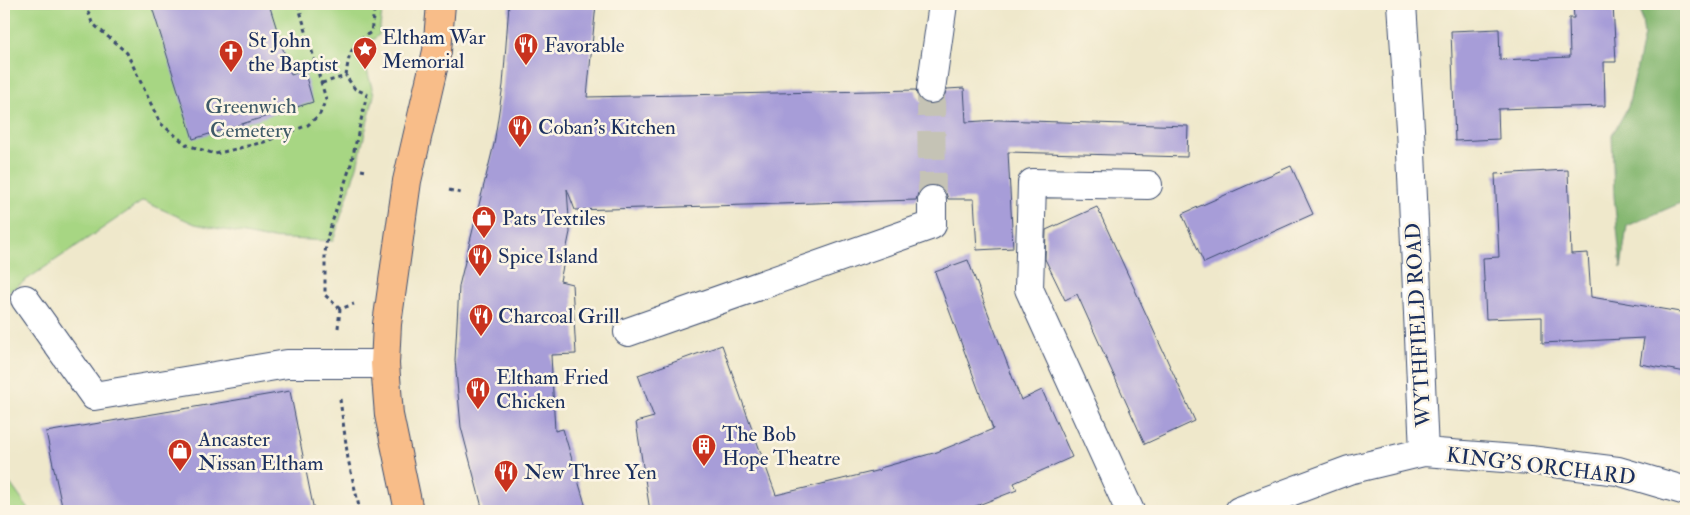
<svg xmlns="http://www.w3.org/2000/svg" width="1690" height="515" viewBox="0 0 1690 515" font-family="'IM FELL Double Pica',serif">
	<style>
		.green { fill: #a7d683; stroke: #618270 }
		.forest { fill: #85b771; stroke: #507368 }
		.building { fill: #a79dd8 }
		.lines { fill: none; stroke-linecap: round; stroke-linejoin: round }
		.minor-tunnel { stroke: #c5c3b5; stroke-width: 28; stroke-dasharray: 28 14; stroke-linecap: butt }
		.minor-casing { stroke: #3b4b6e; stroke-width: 30 }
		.major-casing { stroke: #3b4b6e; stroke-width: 30 }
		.path { stroke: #3b4b6e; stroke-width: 3; stroke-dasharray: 4 4; stroke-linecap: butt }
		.minor { stroke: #fff; stroke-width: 28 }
		.major { stroke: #f8bd89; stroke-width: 28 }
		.labels { text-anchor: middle; stroke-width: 5; stroke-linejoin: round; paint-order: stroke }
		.poi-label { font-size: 21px; fill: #1b2f5e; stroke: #fcf5e5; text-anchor: start }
		.park-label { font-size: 21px; fill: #3e5967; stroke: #fcf5e5 }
		.street-label { font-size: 21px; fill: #1b2f5e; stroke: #fcf5e5 }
	</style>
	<rect width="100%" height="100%" fill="#fcf5e5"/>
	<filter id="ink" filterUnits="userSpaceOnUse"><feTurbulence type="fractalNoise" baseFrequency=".02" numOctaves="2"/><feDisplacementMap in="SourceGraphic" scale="10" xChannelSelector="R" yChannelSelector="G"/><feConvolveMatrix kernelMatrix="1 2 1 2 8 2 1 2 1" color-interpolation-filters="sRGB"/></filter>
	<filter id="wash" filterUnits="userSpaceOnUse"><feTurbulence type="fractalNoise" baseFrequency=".0096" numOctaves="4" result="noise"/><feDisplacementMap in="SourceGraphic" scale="20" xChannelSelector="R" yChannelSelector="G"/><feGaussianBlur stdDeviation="1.12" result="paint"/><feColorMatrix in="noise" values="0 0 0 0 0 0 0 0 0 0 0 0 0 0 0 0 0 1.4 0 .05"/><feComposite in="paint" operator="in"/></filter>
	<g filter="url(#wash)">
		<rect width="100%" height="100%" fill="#efe8cb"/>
		<path class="green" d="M4 4H383L379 35 361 49 374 95 357 166 333 241 265 238 195 224 143 201 4 295Z
			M4 475 30 511H4Z"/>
		<path class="forest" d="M1640 4H1686V203L1683 202 1627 226 1621 268 1614 196 1612 135 1628 107 1644 35Z"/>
		<g id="blocks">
			<path class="building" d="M151 4H269L291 75 304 70 313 102 193 139Z
				M509 4H596L587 97 916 90 917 95 921 101 929 104H936L943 99 947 89 964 88 966 122 998 120 1188 126 1187 157 1008 152 1013 248 977 250 974 199H948L946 193 940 187 932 184 924 187 918 193 916 200 575 210 567 189 570 232 560 281 572 284 576 354 551 355 555 431 563 429 587 511H483L461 427 455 360 459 286 494 144 503 85Z
				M1573 4H1613L1616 62H1604L1605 106 1498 109 1499 139 1455 141 1451 31 1499 29 1500 60 1570 57 1569 18H1574Z
				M1291 166 1313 214 1204 263 1182 214Z
				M1568 170 1571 254 1588 253 1591 297 1686 313V372L1640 364 1644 338 1542 343V317L1486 319 1483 258 1499 257 1495 174Z
				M1097 207 1195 421 1145 444 1077 294 1065 300 1045 259 1046 230Z
				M968 260 1021 400 1042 390 1072 457 1014 483 1017 490 963 511H650L636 422 654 417 638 375 722 345 776 495 880 470V468L937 452 993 429 935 272Z
				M290 391 314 511H63L46 432Z"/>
		</g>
	</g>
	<g filter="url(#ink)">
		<use href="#blocks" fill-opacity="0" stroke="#3b4b6e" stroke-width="1"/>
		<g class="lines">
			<path class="minor-tunnel" d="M931 89 932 200"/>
			<defs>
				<path id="minor" d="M1402 4 1410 129 1424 452
					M931 89 943 4
					M25 299 94 396 287 364H385
					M628 332 932 225V200
					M1130 511 1029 289 1032 183 1148 185
					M1239 511 1349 470 1424 452 1530 460 1618 471 1686 491"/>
				<path id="major" d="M409 511 389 415 385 364 387 324 407 181 437 51 441 4"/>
			</defs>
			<use href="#minor" class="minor-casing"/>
			<use href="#major" class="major-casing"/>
			<path class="path" d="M86 4 92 23 127 53 160 123 187 145 215 154 264 142 308 125 320 114 326 99 298 4
				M322 83 346 76
				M361 170 367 171
				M449 190 461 193
				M340 309 325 295V253L327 238 351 164 367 94 355 89 346 76C349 52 351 46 371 32L375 4
				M338 328 340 309 354 304
				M340 399 348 459 360 511"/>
			<use href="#minor" class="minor"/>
			<use href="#major" class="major"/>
		</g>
	</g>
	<defs>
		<symbol id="restaurant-pin" viewBox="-11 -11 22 30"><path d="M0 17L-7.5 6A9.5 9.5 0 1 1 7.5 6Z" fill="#c8321e" stroke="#fcf5e5"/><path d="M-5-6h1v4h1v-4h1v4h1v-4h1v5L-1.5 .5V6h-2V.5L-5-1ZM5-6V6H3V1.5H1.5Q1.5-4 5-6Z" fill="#fff"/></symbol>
		<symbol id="sight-pin" viewBox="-11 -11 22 30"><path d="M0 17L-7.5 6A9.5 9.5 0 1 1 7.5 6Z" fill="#c8321e" stroke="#fcf5e5"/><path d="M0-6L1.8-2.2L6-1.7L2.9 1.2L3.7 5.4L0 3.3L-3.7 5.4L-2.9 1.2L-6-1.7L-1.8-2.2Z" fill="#fff"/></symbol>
		<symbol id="church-pin" viewBox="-11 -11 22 30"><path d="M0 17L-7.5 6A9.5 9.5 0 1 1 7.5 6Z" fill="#c8321e" stroke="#fcf5e5"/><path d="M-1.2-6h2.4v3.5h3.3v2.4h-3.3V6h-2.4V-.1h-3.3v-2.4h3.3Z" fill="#fff"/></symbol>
		<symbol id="shop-pin" viewBox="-11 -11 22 30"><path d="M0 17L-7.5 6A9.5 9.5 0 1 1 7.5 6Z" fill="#c8321e" stroke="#fcf5e5"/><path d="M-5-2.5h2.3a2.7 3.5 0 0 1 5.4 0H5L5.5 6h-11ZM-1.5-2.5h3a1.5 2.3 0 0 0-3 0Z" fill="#fff"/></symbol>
		<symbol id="building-pin" viewBox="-11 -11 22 30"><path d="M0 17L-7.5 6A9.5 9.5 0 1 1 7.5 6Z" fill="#c8321e" stroke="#fcf5e5"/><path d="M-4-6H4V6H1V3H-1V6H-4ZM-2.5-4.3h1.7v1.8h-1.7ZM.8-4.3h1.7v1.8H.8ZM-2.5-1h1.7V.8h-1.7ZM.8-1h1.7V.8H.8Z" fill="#fff"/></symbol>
	</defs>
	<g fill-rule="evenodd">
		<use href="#restaurant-pin" x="512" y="31" width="28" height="38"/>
		<use href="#sight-pin" x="351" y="35" width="28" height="38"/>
		<use href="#church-pin" x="217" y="38" width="28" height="38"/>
		<use href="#restaurant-pin" x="506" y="113" width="28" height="38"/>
		<use href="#shop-pin" x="470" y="204" width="28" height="38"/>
		<use href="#restaurant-pin" x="466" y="242" width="28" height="38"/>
		<use href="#restaurant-pin" x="467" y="302" width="28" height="38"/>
		<use href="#restaurant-pin" x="464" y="375" width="28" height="38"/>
		<use href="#building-pin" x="690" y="432" width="28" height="38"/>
		<use href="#shop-pin" x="166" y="437" width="28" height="38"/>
		<use href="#restaurant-pin" x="492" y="458" width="28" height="38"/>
	</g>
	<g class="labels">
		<g class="poi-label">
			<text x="382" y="44">Eltham War<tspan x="382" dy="24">Memorial</tspan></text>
			<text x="248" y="47">St John<tspan x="248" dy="24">the Baptist</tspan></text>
			<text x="544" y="52">Favorable</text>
			<text x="538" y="134">Coban's Kitchen</text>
			<text x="502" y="225">Pats Textiles</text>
			<text x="498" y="263">Spice Island</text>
			<text x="498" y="323">Charcoal Grill</text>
			<text x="496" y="384">Eltham Fried<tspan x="496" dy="24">Chicken</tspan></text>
			<text x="722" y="441">The Bob<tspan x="722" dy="24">Hope Theatre</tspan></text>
			<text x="198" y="446">Ancaster<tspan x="198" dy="24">Nissan Eltham</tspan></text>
			<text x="524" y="479">New Three Yen</text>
		</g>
		<g class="park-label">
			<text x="251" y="113">Greenwich<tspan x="251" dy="24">Cemetery</tspan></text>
		</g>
		<g class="street-label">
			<text transform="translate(1418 325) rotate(-93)" y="7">WYTHFIELD ROAD</text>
			<text transform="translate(1541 466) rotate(7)" y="7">KING'S ORCHARD</text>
		</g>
	</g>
	<rect width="1690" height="515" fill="none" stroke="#fcf5e5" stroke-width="20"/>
</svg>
